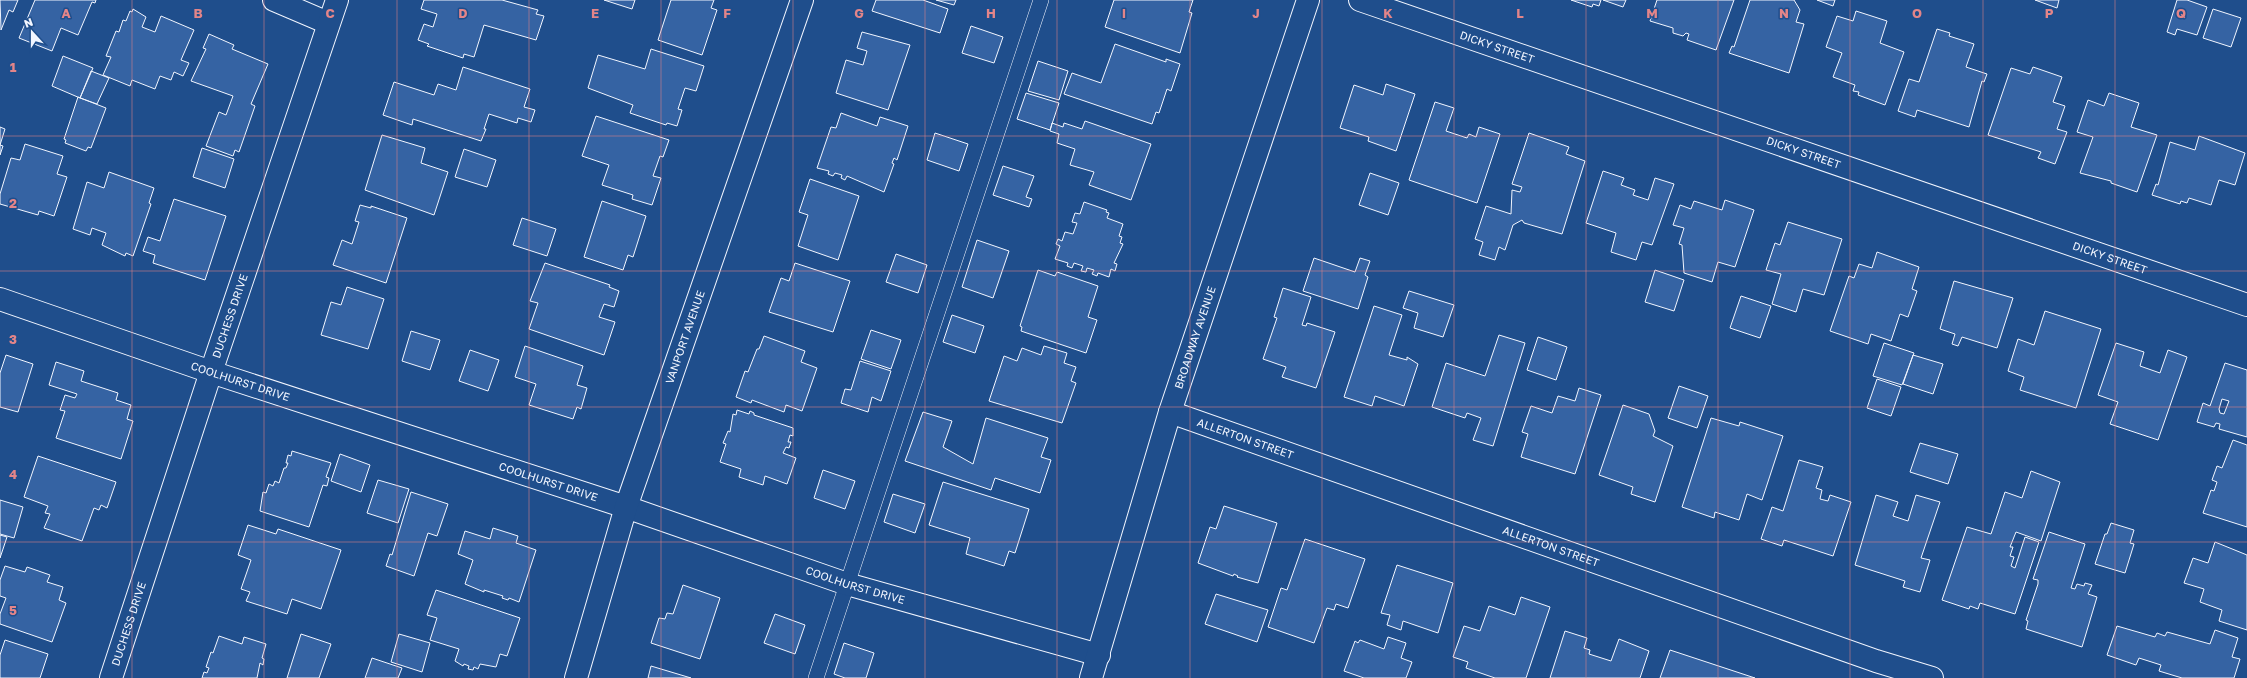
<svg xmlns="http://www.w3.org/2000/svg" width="2247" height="678" viewBox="0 0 2247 678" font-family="'Golos Text',sans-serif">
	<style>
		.building { fill: #3563a3; stroke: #f2f6ff; fill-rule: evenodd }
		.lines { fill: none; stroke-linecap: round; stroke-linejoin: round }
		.lane-casing { stroke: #f2f6ff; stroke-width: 16 }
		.street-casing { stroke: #f2f6ff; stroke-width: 24 }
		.secondary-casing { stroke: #f2f6ff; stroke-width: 24 }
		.lane { stroke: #1f4e8c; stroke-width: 15 }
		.street { stroke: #1f4e8c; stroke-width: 22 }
		.secondary { stroke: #1f4e8c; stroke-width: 22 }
		.grid { fill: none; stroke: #e38589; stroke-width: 1; stroke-opacity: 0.55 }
		.labels { text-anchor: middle; stroke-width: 3; stroke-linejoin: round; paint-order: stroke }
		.street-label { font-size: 11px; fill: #f2f6ff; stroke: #1f4e8c }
		.grid-label { font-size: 13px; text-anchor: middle; font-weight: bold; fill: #e38589; stroke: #1f4e8c; stroke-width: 3; stroke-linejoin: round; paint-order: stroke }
	</style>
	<rect width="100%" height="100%" fill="#1f4e8c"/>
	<path class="building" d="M0 0H18L13 12 9 10 1 30Z
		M35 0H96L95 3 92 2 78 35 61 28 52 51 19 38Z
		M424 0H502L538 10 536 14 544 16 536 40 484 25 474 57 464 54 463 58 427 46 429 44 418 40 424 24 433 27 437 14 421 9Z
		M604 0H635L632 9Z
		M671 0H714L711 8 717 10 702 55 658 40Z
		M876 0H923L948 9 940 33 872 11Z
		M936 0H956L954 5Z
		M1114 0H1193L1189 12 1192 13 1180 53 1105 27Z
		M1571 0H1601L1599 6 1593 4 1592 7Z
		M1603 0H1626L1623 7Z
		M1657 0H1734L1716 50 1687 40 1689 34 1686 33 1683 36 1673 33V28L1650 21Z
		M1750 0H1794L1800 10 1796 22 1804 24 1789 73 1729 53 1732 46 1734 47Z
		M1817 0H1835L1833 6Z
		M2035 0H2059L2057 8Z
		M2177 0H2187L2207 7 2197 35 2177 29 2175 35 2167 32Z
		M133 9 146 17 142 27 155 32 161 16 194 30 181 60 189 63 183 76 174 72 171 80 160 76 155 89 132 80 130 86 103 75 111 57 106 56 116 31 119 32 123 20 126 21 130 11 132 12Z
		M2213 9 2241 18 2231 47 2203 38Z
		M1856 11 1887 21 1880 43 1904 52 1885 105 1858 95 1859 92 1853 91 1855 85 1833 77 1842 53 1826 47 1837 16 1853 21Z
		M971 26 1003 37 994 63 962 53Z
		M1937 29 1950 33 1949 36 1974 44 1966 67 1987 74 1984 82 1982 81 1969 127 1917 110 1915 117 1898 111 1909 79 1919 82Z
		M862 32 910 45 888 110 836 93 846 60 863 65 867 51 857 48Z
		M209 34 234 45 232 49 268 64 251 104 255 106 239 152 235 150 233 156 206 146 219 112 226 115 233 96 191 81 206 49 203 48Z
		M1115 44 1166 62V59L1180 64 1171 91 1167 89 1159 113 1156 112 1152 124 1064 94 1072 73 1101 83Z
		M651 49 704 66 696 91 685 88 678 109 682 110 677 126 667 123 666 125 630 113 633 105 588 88 598 55 645 69Z
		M63 56 93 68 80 98 52 86Z
		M1038 61 1068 71 1059 100 1028 91Z
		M463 67 530 89 524 107 535 110 531 122 518 118 517 123 489 114 484 129H486L481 141 413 119 412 125 383 115 394 82 434 95 438 84 456 90Z
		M2033 67 2062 77 2053 102 2065 106 2057 129 2067 132 2055 164 2038 158 2041 152 1988 135 2011 68 2030 74Z
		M91 71 109 78 97 104 80 98Z
		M1386 84 1415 94 1396 151 1368 141 1369 137 1340 128 1354 85 1383 95Z
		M1026 93 1059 103 1050 130 1017 119Z
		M2109 93 2139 103 2131 127 2157 135 2137 192 2111 183V181L2080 173 2093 137 2077 132 2088 100 2104 106Z
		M78 97 106 108 91 148 88 147 86 151 65 143 66 140 64 139Z
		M1435 102 1454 108 1446 131 1467 138 1469 134 1476 137 1479 127 1500 134 1477 203 1409 180Z
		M841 113 877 126 880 117 908 126 897 160 894 158 892 163 894 164 884 192 847 176 845 180 841 178 842 175 835 173 833 176 828 174 829 171 817 168 831 127 836 128Z
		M596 116 669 140 663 157 660 156 653 176 661 178 652 205 632 199 633 195 602 185 609 165 582 156Z
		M1085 121 1151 144 1131 200 1089 185 1094 172 1070 165 1075 149 1057 143 1059 134 1050 131 1052 123 1063 127 1064 123 1082 129Z
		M0 127 5 129 0 145 3 146 0 155Z
		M935 133 968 144 959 171 927 160Z
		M1529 133 1569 147 1566 154 1585 161 1562 234 1524 223 1522 220 1513 225 1505 250 1499 247 1495 260 1479 255 1483 242 1475 239 1486 206 1511 214 1512 190 1520 192 1522 187 1512 184Z
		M382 135 425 148 421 163 448 172 434 215 365 190Z
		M2199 136 2245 153 2235 185 2219 180 2211 205 2189 198 2187 203 2181 201 2180 204 2152 195 2156 184 2158 185 2170 142 2195 150Z
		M25 144 63 156 57 174 67 177 54 216 39 211 38 215 0 204V194L11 158 20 160Z
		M202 148 234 159 225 188 193 177Z
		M464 149 496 160 487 187 455 177Z
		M1003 166 1034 176 1026 197 1032 199 1029 207 993 195Z
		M1603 171 1624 178 1621 185 1635 190 1633 195 1648 200 1655 178 1674 184 1652 245 1642 242 1636 260 1611 252 1616 233 1586 223Z
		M109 172 154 188 149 203 151 204 133 256 126 253 125 256 102 245 106 233 92 228 90 235 73 229 87 182 104 188Z
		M1370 173 1399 183 1388 215 1359 205Z
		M810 179 859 196 838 260 798 246 808 215 799 212Z
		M174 199 226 216 205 280 153 263 155 255 143 251 148 237 160 241Z
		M1725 200 1754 210 1735 267 1718 262 1712 282 1684 273 1682 245 1679 244 1684 228 1673 225 1680 205 1691 209 1694 201 1722 210Z
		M602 201 646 216 633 257 628 255 623 270 584 257Z
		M1084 202 1107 210 1106 212 1109 213 1107 218 1123 224 1119 236 1122 237 1120 243 1123 244 1114 263 1117 264 1115 271 1111 269 1109 277 1098 273 1097 276 1092 274 1094 270 1087 268 1086 272 1081 271 1083 266 1074 263 1072 268 1067 266 1068 263 1055 259 1060 246 1056 244 1058 239 1062 241 1065 232 1073 234 1077 223 1072 222 1075 213 1080 214Z
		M360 205 371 208V206L407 218 386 283 333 265 342 240 352 244 359 222 355 221Z
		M522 218 556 229 547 256 513 245Z
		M1788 222 1842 239 1824 295 1803 289 1796 312 1772 304 1781 274 1766 270 1775 243 1780 245Z
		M977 240 1009 251 993 298 962 287Z
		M1877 252 1919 267 1912 289 1917 291 1908 317 1900 314 1891 341 1871 334 1868 344 1830 331 1849 276 1854 278 1859 264 1872 268Z
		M896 254 927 265 918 293 886 282Z
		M1314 258 1355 272 1360 258 1370 261 1365 275 1368 277 1358 309 1303 291Z
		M545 263 610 285 609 287 619 291 614 307 604 304 599 317 615 322 604 355 529 329 538 303 530 301Z
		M795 263 850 281 833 332 769 312 781 278 789 281Z
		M1038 270 1055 276 1057 272 1098 286 1088 317 1097 320 1086 353 1021 331 1022 327 1020 326Z
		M1655 270 1684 280 1674 311 1645 302Z
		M1954 281 2013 298 1997 348 1962 337 1958 346 1952 344 1955 334 1940 329Z
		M347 287 384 299 368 349 321 335 331 302 341 305Z
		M1283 288 1311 297 1302 325 1306 326 1307 323 1335 332 1316 388 1282 377 1286 367 1263 359 1277 318 1274 317Z
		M1409 291 1454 305 1443 337 1414 328 1418 313 1403 308Z
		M1741 296 1771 306 1760 338 1730 328Z
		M1374 306 1402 315 1389 355 1407 360V357L1418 364 1404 406 1375 396 1372 406 1344 397Z
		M2045 311 2101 329 2076 408 2020 390 2024 377 2008 371 2018 339 2034 345Z
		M952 315 984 326 975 353 943 342Z
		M871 330 901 340 891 369 861 359Z
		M411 331 440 340 430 370 402 361Z
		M1499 335 1525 343 1493 446 1473 440 1481 418 1467 413 1465 418 1432 407 1446 363 1485 376Z
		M764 336 805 351 801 362 817 368 802 411 786 405 784 412 752 400 751 403 736 397 745 371 748 372 757 349H759Z
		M1538 337 1567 347 1556 380 1527 370Z
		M1884 343 1914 353 1902 385 1873 376Z
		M2116 343 2144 352 2140 366 2160 373 2168 350 2187 357 2158 440 2110 424 2118 402 2098 395Z
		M525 346 583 366 577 385 587 388 581 409 577 407 573 419 529 405 536 384 515 377Z
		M1044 346 1067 353 1064 363 1076 367 1071 381 1076 383 1062 423 989 401 1004 356 1017 361 1022 348 1041 355Z
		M470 350 499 360 488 391 459 381Z
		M6 355 33 364 18 412 0 407V373Z
		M1913 355 1943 364 1933 394 1903 384Z
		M860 361 891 371 881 401 872 397 868 412 841 403 845 389 851 390Z
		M56 362 84 371 81 381 118 393 116 400 131 405 127 419 133 421 121 459 56 438 65 411 60 410 65 395 75 398 77 394 49 385Z
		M2225 363 2247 370V437L2219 429 2220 424 2216 423 2214 427 2197 422 2203 403 2210 406ZM2222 399 2229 401 2224 414 2220 413 2219 409Z
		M1877 379 1901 387 1891 416 1867 408Z
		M1679 386 1708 396 1697 428 1668 418Z
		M1579 388 1601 395 1575 474 1521 457 1528 434 1522 432 1531 406 1552 413 1558 396 1575 401Z
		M1623 405 1649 414 1655 431 1653 436 1673 446 1655 502 1631 494 1633 487 1599 475Z
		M737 410 749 414 750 411 754 413V415L793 428V436L790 435 788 442H791L789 448 786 447 783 453 796 458 787 484 765 476 763 485 739 477 741 469 720 462 726 444 723 443 728 431 730 432 733 414 736 415Z
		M923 412 952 421 943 447 973 464 986 418 1048 438 1041 457 1051 460 1040 493 995 478 991 490 905 461Z
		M1711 418 1739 426 1740 422 1783 436 1762 500 1747 494 1739 520 1715 512 1714 518 1682 507Z
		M2233 440 2247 445V527L2203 513 2211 490 2214 491 2217 482 2212 480 2217 466 2222 468Z
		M1920 443 1958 454 1948 484 1910 472Z
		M292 451 331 463 326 477 329 478 327 486 323 485 309 527 260 511 263 492 266 493 269 484 273 486 275 481 279 483 284 468H286L288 463H286L288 455 291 456Z
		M340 454 370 465 361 492 331 481Z
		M38 456 116 482 107 508 101 505 99 510 94 508 82 541 44 528 50 514 45 513 48 506 24 497Z
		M1799 460 1823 467 1816 488 1822 490 1820 499 1828 501 1830 495 1851 502 1833 556 1784 540 1782 546 1761 539 1772 507 1783 511Z
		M823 470 855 481 845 509 814 498Z
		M2031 471 2060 482 2041 541 2016 532 2010 547H2013L2010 556 2014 557 2011 566 2015 568 2025 537 2039 542 2015 614 1980 603 1978 609 1970 606 1969 609 1942 600 1967 527 1991 534 2005 492 2022 498Z
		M378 480 409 489 398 523 367 513Z
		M943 482 1029 509 1015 553 1009 551 1004 566 966 554 970 538 929 525Z
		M411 492 448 504 437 536 428 533 414 576 386 566 390 554 392 555Z
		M893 494 925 504 915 533 884 522Z
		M1876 495 1898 502 1893 516 1908 521 1916 495 1940 502 1921 558 1930 560 1920 592 1903 587 1905 581 1855 565Z
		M0 500 23 507 14 538 0 534Z
		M1224 506 1277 523 1258 583 1237 577 1238 576 1234 574 1233 576 1198 563 1210 527 1216 529Z
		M2111 523 2134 530 2130 543 2134 544 2125 573 2095 564 2105 534H2107Z
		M248 525 276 534 278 529 341 550 321 609 292 599 287 614 246 601 250 592 241 589 251 560 238 555Z
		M493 528 518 536 516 543 536 550 519 602 509 598 508 600 502 598 503 596 484 590V592L465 584 473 560 458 554 465 531 490 539Z
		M2049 532 2085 544 2071 588 2075 589 2077 584 2084 586 2085 583 2092 585 2088 594 2097 597 2082 647 2026 629 2028 621 2026 620 2038 584V580L2033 579Z
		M0 535 7 537 0 558Z
		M1305 539 1365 559 1348 608 1336 604 1334 610 1327 608 1314 643 1268 627 1281 588 1287 590Z
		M2215 542 2247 555V630L2219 621 2222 610 2200 602 2204 589 2184 583 2193 558 2208 563Z
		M1397 565 1453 583 1438 633 1403 621 1401 630 1387 625 1390 615 1381 613Z
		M5 566 25 572 27 567 50 575 47 582 63 587 59 600 66 603 52 642 0 624V614L6 598 0 596V580Z
		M683 585 720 598 700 659 651 643 659 618 665 619 667 613 673 614Z
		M436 590 520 618 507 656 500 654 496 667 480 664 478 669 474 667 473 670 468 669 469 666 464 664 463 666 455 661 459 649 430 640 437 618 427 615Z
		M1216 594 1268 610 1257 642 1205 624Z
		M1521 597 1550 607 1526 678H1495L1466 668 1468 662 1453 657 1464 626 1480 631 1489 606 1515 615Z
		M775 614 805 625 795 654 764 643Z
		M2117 626 2155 637 2157 633 2165 636 2167 632 2210 644 2215 630 2238 638 2232 657 2240 659 2234 678H2182L2159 671 2161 665 2139 658 2136 665 2107 655Z
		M1565 631 1587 638 1584 648 1590 650 1589 654 1611 661 1619 639 1649 651 1640 678H1550Z
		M301 634 331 644 319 678H287Z
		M399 634 430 643 422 672 391 662Z
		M219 636 242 644 244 637 266 644 262 658 264 659 263 665 260 663 257 678H202L204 672 207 673 209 668 206 667 211 652 213 653Z
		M1388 637 1406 643 1401 658 1412 662 1406 678H1364L1344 671 1355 641 1358 643 1360 640 1384 649Z
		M5 640 48 654 40 678H0V655Z
		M844 643 874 653 866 678H845L834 674Z
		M1670 650 1755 678H1660Z
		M372 658 402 668 398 678H365Z
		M651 666 691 678H648Z"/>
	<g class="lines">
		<defs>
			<path id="lane" d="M816 678 1041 0"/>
			<g id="street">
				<path d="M274 0 328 23"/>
				<path id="s1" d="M1360 0 2247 305"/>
				<path id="s2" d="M0 299 211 372 626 507 847 584 1099 655"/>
				<path id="s3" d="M1170 412 1876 661 1932 678"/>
				<path id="s4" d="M111 678 211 372 337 0"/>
				<path id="s5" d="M576 678 626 507 802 0"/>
			</g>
			<g id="secondary">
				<path id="s6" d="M1091 678 1170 412 1308 0"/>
			</g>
		</defs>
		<use href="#lane" class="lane-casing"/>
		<use href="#street" class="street-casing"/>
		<use href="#secondary" class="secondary-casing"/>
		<use href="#lane" class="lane"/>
		<use href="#street" class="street"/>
		<use href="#secondary" class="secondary"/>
	</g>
	<path class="grid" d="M132 0V678M264 0V678M397 0V678M529 0V678M661 0V678M793 0V678M925 0V678M1057 0V678M1190 0V678M1322 0V678M1454 0V678M1586 0V678M1718 0V678M1850 0V678M1983 0V678M2115 0V678M0 136H2247M0 271H2247M0 407H2247M0 542H2247"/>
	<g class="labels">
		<g class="street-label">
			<text dy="4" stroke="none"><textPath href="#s1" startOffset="145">DICKY STREET</textPath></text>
			<text dy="4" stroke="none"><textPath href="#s1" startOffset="469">DICKY STREET</textPath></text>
			<text dy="4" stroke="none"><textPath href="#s1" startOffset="793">DICKY STREET</textPath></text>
			<text dy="4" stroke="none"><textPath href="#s4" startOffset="381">DUCHESS DRIVE</textPath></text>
			<text dy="4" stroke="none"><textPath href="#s5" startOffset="358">VANPORT AVENUE</textPath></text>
			<text dy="4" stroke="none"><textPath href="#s6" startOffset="356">BROADWAY AVENUE</textPath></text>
			<text dy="4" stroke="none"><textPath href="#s2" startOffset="254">COOLHURST DRIVE</textPath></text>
			<text dy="4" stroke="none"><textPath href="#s3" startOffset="80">ALLERTON STREET</textPath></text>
			<text dy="4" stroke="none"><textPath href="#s2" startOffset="578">COOLHURST DRIVE</textPath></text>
			<text dy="4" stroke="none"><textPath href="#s3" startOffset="404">ALLERTON STREET</textPath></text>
			<text dy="4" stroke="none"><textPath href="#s2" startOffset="902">COOLHURST DRIVE</textPath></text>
			<text dy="4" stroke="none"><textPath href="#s4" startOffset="57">DUCHESS DRIVE</textPath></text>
		</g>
	</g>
	<g class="grid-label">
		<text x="66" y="18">A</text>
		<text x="198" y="18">B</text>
		<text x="330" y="18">C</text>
		<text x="463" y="18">D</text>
		<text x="595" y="18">E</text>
		<text x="727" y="18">F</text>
		<text x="859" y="18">G</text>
		<text x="991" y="18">H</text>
		<text x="1124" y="18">I</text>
		<text x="1256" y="18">J</text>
		<text x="1388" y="18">K</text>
		<text x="1520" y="18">L</text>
		<text x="1652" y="18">M</text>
		<text x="1784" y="18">N</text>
		<text x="1917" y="18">O</text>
		<text x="2049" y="18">P</text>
		<text x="2181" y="18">Q</text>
		<text x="13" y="72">1</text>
		<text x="13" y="208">2</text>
		<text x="13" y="344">3</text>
		<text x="13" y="479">4</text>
		<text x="13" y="615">5</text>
	</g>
	<g transform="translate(32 32) rotate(339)" stroke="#1f4e8c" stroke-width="3" paint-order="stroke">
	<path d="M0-3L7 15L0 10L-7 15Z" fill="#f2f6ff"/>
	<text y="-6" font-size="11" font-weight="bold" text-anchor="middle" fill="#f2f6ff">N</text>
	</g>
</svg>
